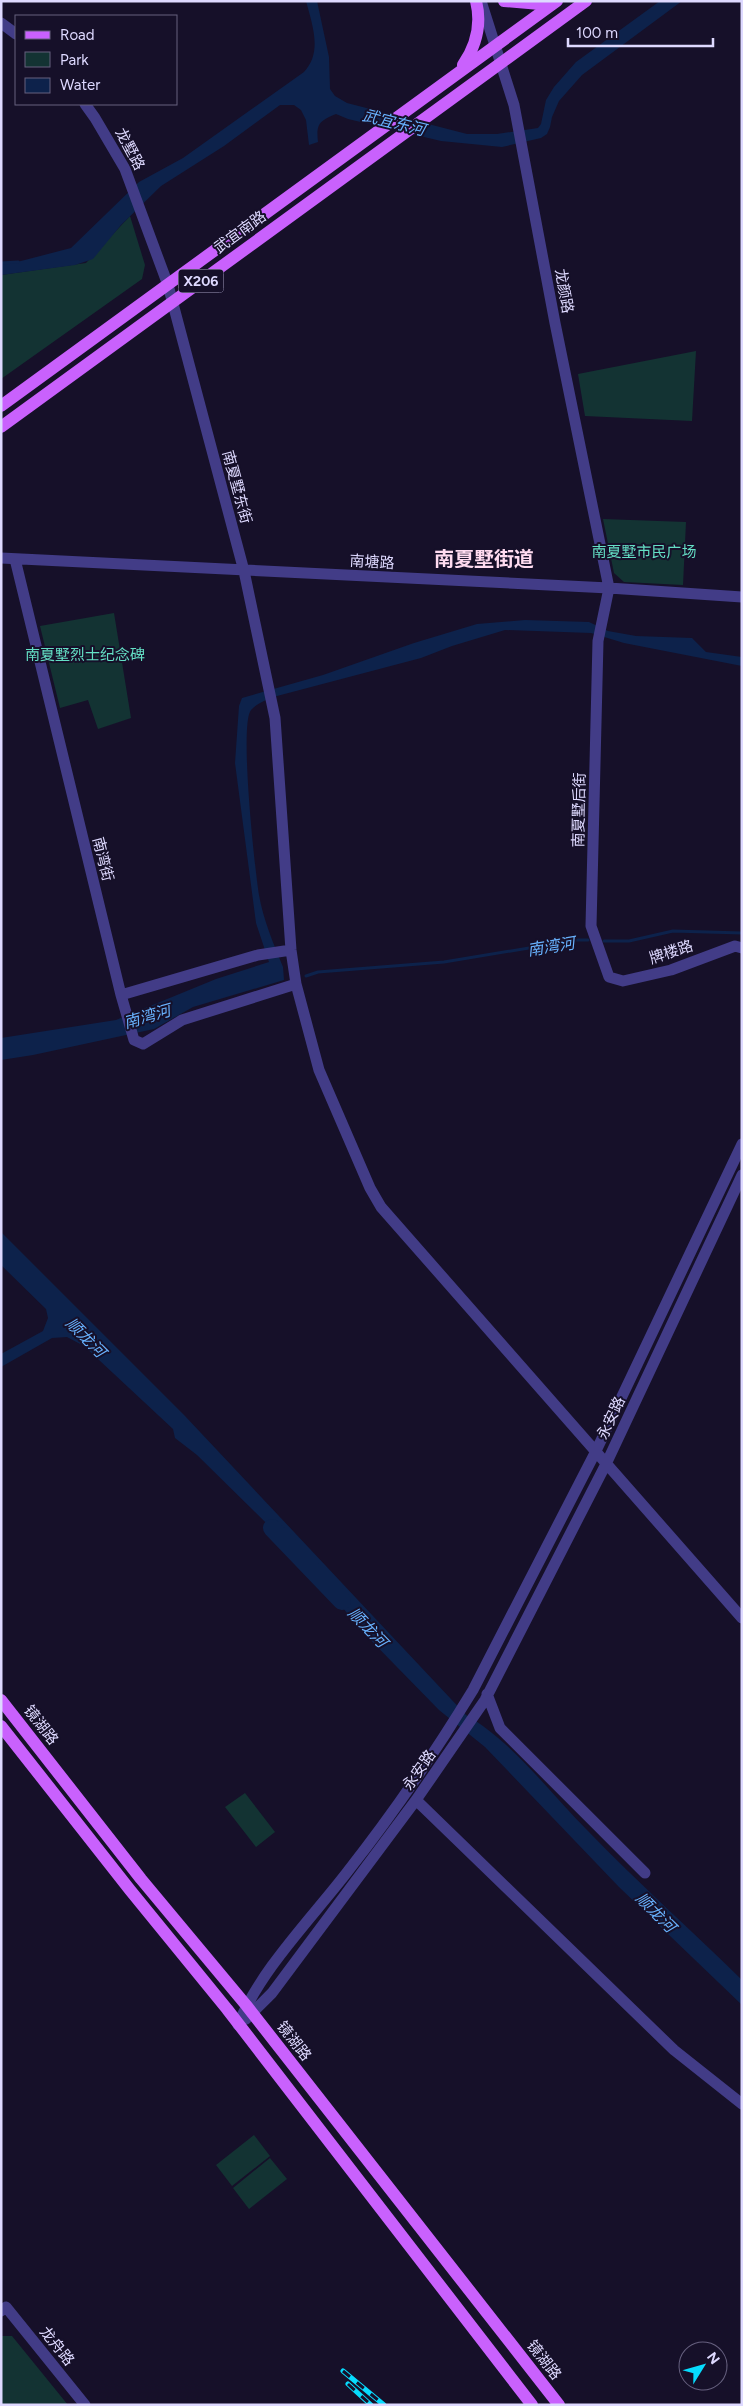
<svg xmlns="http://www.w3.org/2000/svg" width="743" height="2406" viewBox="0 0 743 2406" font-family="Figtree,'Noto Sans SC',sans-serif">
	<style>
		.green { fill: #133333 }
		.water { fill: #0d224b }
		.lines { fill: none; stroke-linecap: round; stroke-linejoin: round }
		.stream { stroke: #0d224b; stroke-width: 3 }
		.river { stroke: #0d224b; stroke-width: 18 }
		.minor { stroke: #423c87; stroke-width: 11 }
		.major { stroke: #c961fd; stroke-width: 12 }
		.rail-casing { stroke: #07dbfd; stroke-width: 5 }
		.rail { stroke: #161029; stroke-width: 3; stroke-dasharray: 9; stroke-linecap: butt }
		.labels { text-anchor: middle; stroke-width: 4; stroke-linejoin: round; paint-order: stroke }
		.shield { fill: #161029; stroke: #a29dbf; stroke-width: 1 }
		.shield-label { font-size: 14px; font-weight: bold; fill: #ded9ff }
		.street-label { font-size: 15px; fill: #ded9ff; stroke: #161029 }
		.park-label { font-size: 15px; fill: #64dfc5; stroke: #161029 }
		.water-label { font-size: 16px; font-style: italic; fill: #68b2fe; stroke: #161029 }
		.district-label { font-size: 20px; font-weight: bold; fill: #ffdbf0; stroke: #161029 }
	</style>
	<rect width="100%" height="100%" fill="#161029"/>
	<path class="green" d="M130 216 145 265 142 279 1 379V275L86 263Z
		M696 351 692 421 585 416 578 374Z
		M603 519 686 522 683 585 624 582 614 573Z
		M114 613 131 718 98 729 88 700 60 708 40 626Z
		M245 1793 275 1832 256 1847 225 1807Z
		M254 2135 270 2156 232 2186 216 2165Z
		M270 2158 287 2179 249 2209 233 2188Z
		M1 2336H12L68 2405H1Z"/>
	<path class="water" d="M306 1H317L329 57 330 89 335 96 347 103 467 134H497L538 128 541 124 546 100 554 87 576 62 660 1H682L582 75 559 101 552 117 550 127 547 134 541 138 502 147 441 141 348 119 336 114C319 121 316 124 318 142L309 145 306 120 301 110 294 105H280L224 146 161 186 121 225 93 259 75 265 1 275V264L21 261 71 248 139 182 183 158 304 72C323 52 312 24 306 1Z
		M525 620 589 622 608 631 636 636 692 638 706 652 742 657V666L624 643 591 633 505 630 452 646 421 658 277 696C268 699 257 703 251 710 239 725 255 870 259 895 263 919 274 945 283 967L284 980 193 1007 154 1029 33 1055 1 1060V1038L116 1020 216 979 269 962 256 923 235 763 239 706 242 698 323 675 414 643 477 624Z
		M1 1232 185 1416 466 1715C514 1743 549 1792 588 1831 637 1882 691 1930 742 1980V2005L619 1887 485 1747 439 1710 354 1623 321 1577 197 1455 175 1438 173 1429 84 1346 67 1337 52 1338 1 1367V1354L43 1331 48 1318 46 1309 1 1265Z"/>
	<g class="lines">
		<path class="stream" d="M1 263 18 262
			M604 941H629L673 931 742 933
			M306 976 318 972 444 962 577 940H588"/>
		<path class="river" d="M272 1528 342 1601"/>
		<path class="minor" d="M481 1 514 105 555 323 609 588 598 641 591 926 609 977 623 981 671 970 735 946 742 948
			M1 23 16 34
			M85 104 95 118 125 169 168 285 244 571 275 718 291 950 296 984 319 1070 370 1188 381 1207 742 1618
			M1 558 609 588 742 597
			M15 559 121 995 258 955 291 950
			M121 995 134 1040 143 1044 182 1020 296 984
			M487 1694 500 1728 645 1873
			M416 1800 674 2050 742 2104
			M246 2019 272 1993 416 1800 485 1700 607 1462 742 1175
			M238 2025C260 1970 312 1918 348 1871 392 1815 436 1751 473 1690L596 1451 742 1144
			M1 2311 6 2307 85 2405"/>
		<path class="major" d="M504 1 540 4 548 1
			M463 65C476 46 482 25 476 1
			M1 406 557 1
			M1 427 586 1
			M1 1700 141 1879 246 2005 559 2405
			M1 1726 130 1890 227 2009 532 2405"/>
		<defs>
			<path id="rail" d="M343 2371 384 2405
				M348 2384 371 2405"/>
		</defs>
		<use href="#rail" class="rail-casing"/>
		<use href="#rail" class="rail"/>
	</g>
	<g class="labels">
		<rect class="shield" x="178.5" y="269.5" width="45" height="23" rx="4"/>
		<g class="shield-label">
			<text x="201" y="286">X206</text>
		</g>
		<g class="street-label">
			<text transform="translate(130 149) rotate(62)" y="5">龙墅路</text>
			<text transform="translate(240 232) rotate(-36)" y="5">武宜南路</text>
			<text transform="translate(564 291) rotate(80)" y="5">龙颜路</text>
			<text transform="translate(237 487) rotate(75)" y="5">南夏墅东街</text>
			<text transform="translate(372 562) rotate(3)" y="5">南塘路</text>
			<text transform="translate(579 810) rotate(-89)" y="5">南夏墅后街</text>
			<text transform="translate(103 859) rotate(76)" y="5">南湾街</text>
			<text transform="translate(671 952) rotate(-18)" y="5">牌楼路</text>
			<text transform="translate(611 1418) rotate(-65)" y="5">永安路</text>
			<text transform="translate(41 1725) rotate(52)" y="5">镜湖路</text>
			<text transform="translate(419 1770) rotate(-55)" y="5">永安路</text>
			<text transform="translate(294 2041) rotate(52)" y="5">镜湖路</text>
			<text transform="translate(57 2346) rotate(51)" y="5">龙舟路</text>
			<text transform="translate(544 2360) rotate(52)" y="5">镜湖路</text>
		</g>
		<g class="park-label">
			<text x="644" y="557">南夏墅市民广场</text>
			<text x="85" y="660">南夏墅烈士纪念碑</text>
		</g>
		<g class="water-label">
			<text transform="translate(394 122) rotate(14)" y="6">武宜东河</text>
			<text transform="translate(551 946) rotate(-9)" y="6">南湾河</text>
			<text transform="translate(147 1016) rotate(-16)" y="6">南湾河</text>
			<text transform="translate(86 1337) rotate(45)" y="6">顺龙河</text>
			<text transform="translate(368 1627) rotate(46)" y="6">顺龙河</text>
			<text transform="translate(656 1912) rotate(45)" y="6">顺龙河</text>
		</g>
		<g class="district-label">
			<text x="484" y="566">南夏墅街道</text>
		</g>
	</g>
	<rect width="743" height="2406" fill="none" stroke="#ded9ff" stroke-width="5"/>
	<rect x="15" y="15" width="162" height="90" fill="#161029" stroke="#66607f"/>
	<rect x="25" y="31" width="25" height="8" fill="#c961fd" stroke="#66607f"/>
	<text x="60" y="40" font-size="15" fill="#ded9ff">Road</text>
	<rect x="25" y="52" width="25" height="15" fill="#133333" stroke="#66607f"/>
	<text x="60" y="65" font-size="15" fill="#ded9ff">Park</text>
	<rect x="25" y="78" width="25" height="15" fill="#0d224b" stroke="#66607f"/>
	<text x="60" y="90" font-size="15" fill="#ded9ff">Water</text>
	<g transform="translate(703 2366) rotate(53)"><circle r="24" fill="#161029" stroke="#66607f"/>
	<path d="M0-4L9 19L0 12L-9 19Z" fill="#07dbfd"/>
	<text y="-8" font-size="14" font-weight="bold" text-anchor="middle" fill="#ded9ff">N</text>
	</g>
	<path d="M568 38v8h145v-8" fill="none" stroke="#ded9ff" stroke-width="2.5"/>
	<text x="576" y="38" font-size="15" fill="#ded9ff" stroke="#161029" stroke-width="4" paint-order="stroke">100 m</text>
</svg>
